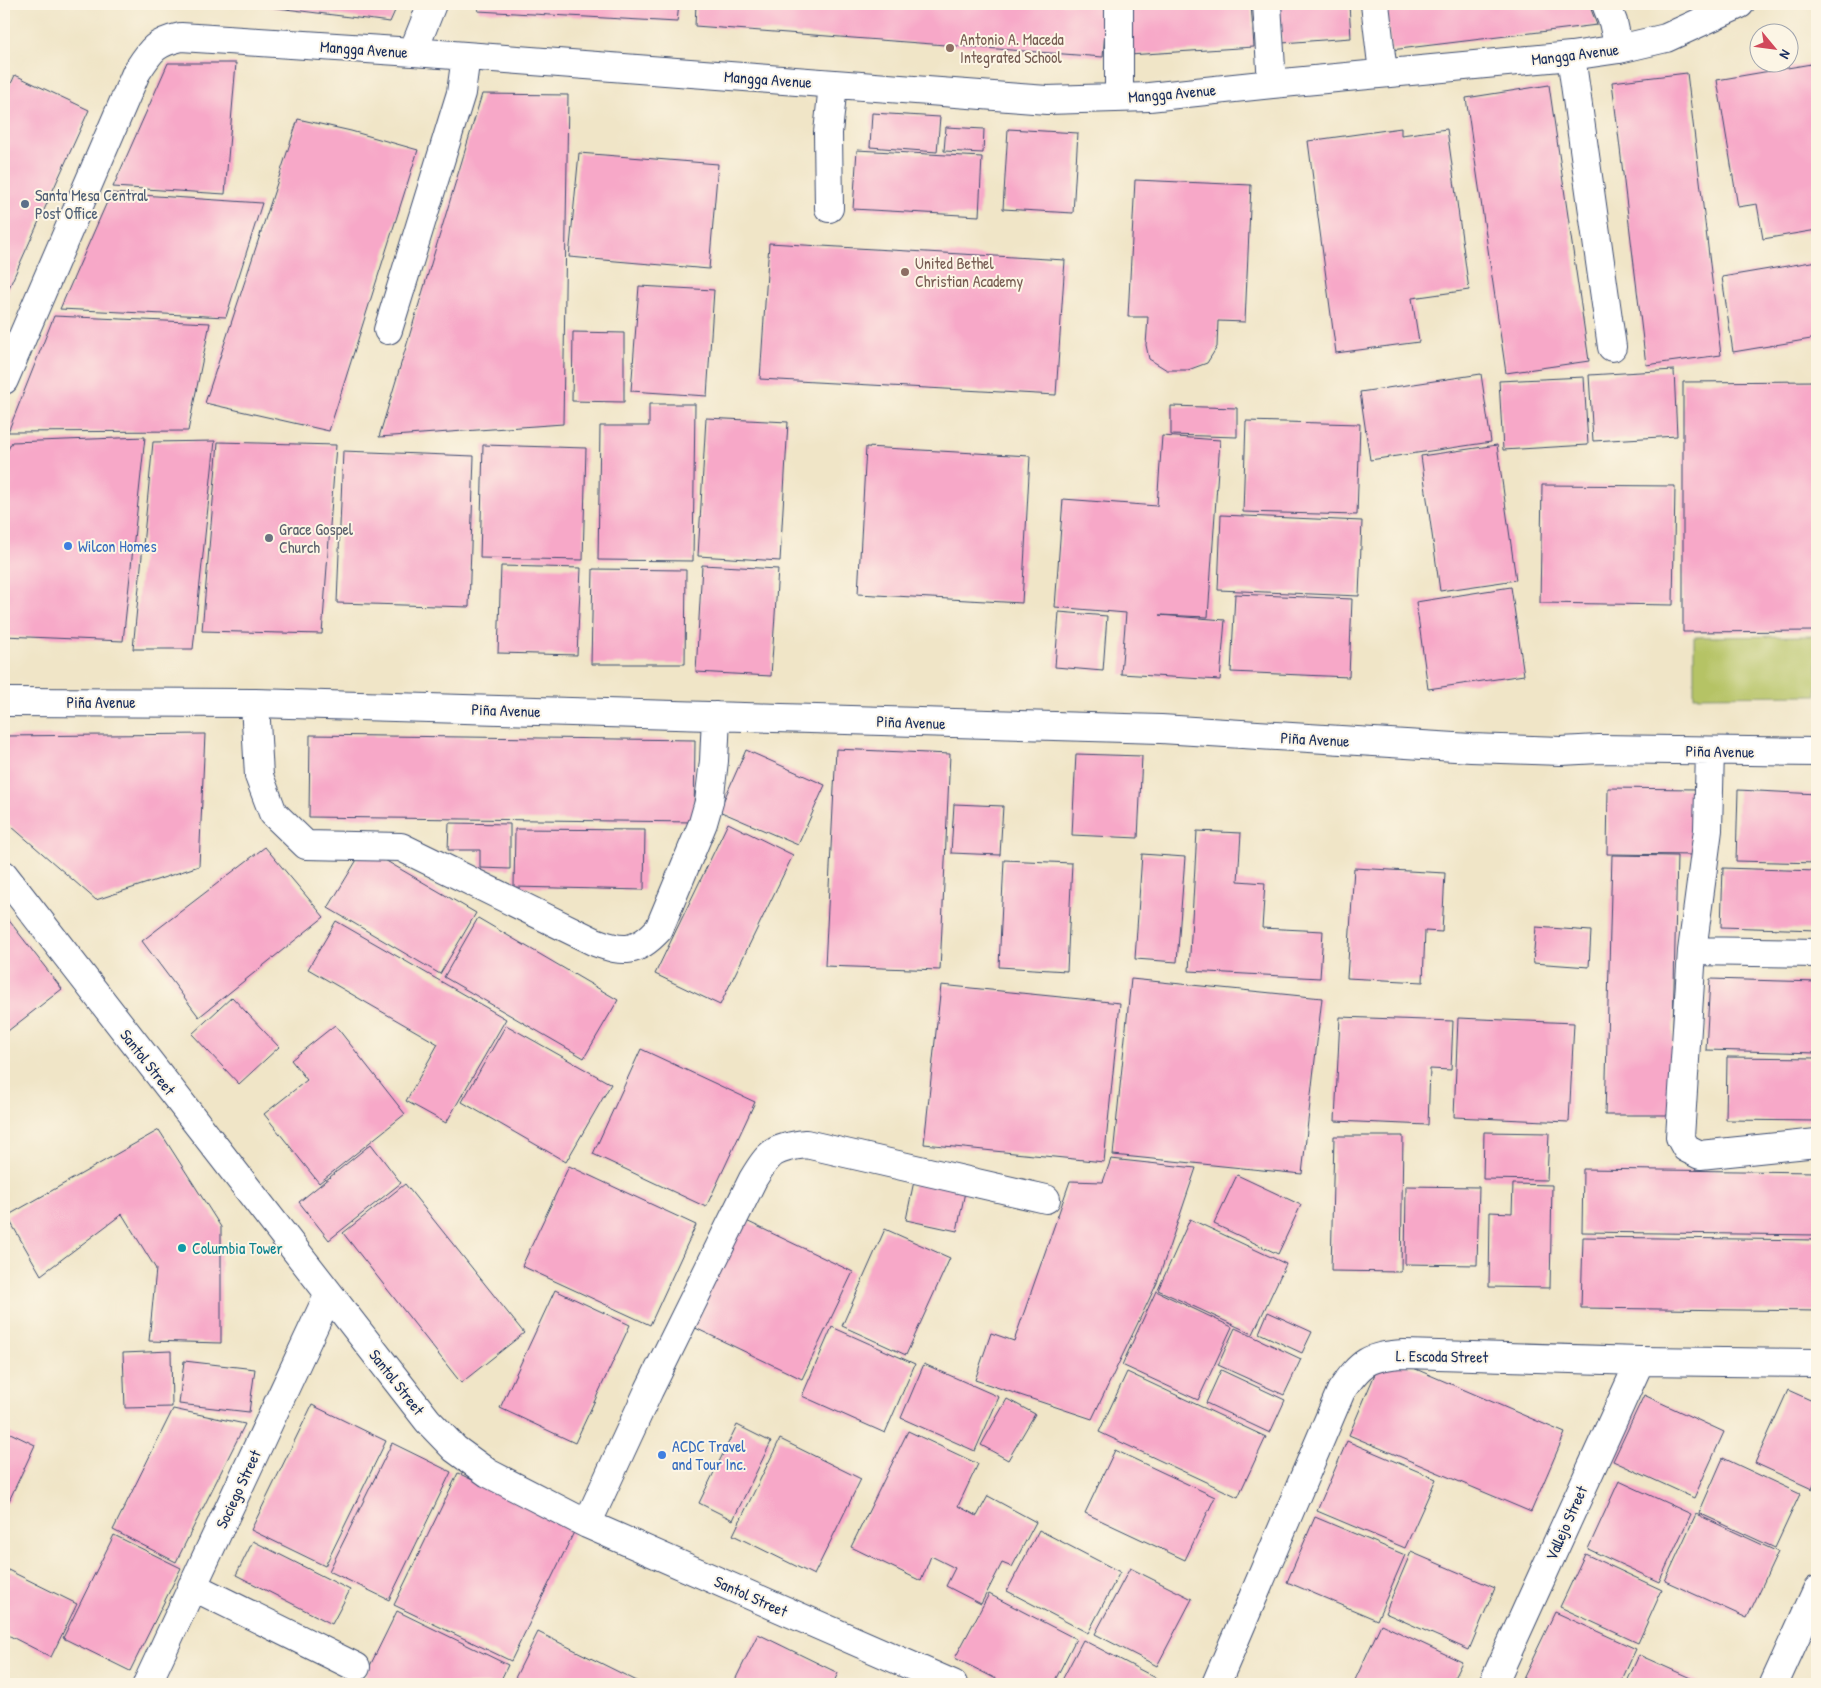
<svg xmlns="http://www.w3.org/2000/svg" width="1821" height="1688" viewBox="0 0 1821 1688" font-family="'Patrick Hand',sans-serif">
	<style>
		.green { fill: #b5c365; stroke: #687962 }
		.building { fill: #f7a8c8 }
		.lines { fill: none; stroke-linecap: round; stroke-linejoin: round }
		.minor-casing { stroke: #3b4a6e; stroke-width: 30 }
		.minor { stroke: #fff; stroke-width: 28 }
		.education-dot { fill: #8d6e63; stroke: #fcf5e5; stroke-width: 2 }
		.service-dot { fill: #5c6f8a; stroke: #fcf5e5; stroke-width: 2 }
		.worship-dot { fill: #6b7280; stroke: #fcf5e5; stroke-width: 2 }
		.shop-dot { fill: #3f7fe0; stroke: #fcf5e5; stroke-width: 2 }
		.culture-dot { fill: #0f9aa8; stroke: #fcf5e5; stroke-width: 2 }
		.labels { text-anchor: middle; stroke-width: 4; stroke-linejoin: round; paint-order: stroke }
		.education-label { font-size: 16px; fill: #785e54; stroke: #fcf5e5; text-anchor: start }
		.street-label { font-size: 16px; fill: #1b2f5e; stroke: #fcf5e5 }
		.service-label { font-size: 16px; fill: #4e5e75; stroke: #fcf5e5; text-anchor: start }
		.worship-label { font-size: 16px; fill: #5b616d; stroke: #fcf5e5; text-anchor: start }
		.shop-label { font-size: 16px; fill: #366cbe; stroke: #fcf5e5; text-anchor: start }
		.culture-label { font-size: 16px; fill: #0d838f; stroke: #fcf5e5; text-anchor: start }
	</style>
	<rect width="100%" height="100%" fill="#fcf5e5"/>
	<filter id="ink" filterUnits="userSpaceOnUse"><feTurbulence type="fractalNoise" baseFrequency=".02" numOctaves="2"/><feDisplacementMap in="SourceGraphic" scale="10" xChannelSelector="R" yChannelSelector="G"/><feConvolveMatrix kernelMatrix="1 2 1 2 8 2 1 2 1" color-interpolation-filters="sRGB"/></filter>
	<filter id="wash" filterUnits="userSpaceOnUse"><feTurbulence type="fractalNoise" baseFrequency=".0096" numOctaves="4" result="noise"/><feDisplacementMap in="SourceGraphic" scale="20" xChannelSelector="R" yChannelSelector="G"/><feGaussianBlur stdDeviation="1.12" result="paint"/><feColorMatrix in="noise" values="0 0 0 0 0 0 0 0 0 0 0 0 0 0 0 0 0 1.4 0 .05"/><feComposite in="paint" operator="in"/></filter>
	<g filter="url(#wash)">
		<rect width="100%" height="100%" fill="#f0e5c7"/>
		<path class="green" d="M1817 636V695L1694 696V637Z"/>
		<g id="blocks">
			<path class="building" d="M245 4H398L390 22Z
				M479 4H679L677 22 478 11Z
				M696 4H1107L1103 57 695 26Z
				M1126 4H1251L1254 47 1129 55Z
				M1279 4H1349L1351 38 1282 43Z
				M1386 4H1589L1597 25 1391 50Z
				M168 63H236L225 194 113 187Z
				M1817 63V230L1763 239 1757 204 1738 207 1717 80Z
				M1687 73 1721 355 1646 365 1612 82Z
				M15 75 89 110 4 299V99Z
				M1549 85 1589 361 1506 373 1466 98Z
				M482 94 568 95 563 424 379 437Z
				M872 113 940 117 937 152 870 147Z
				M298 119 351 131 418 150 329 431 205 403Z
				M946 127 984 129 983 153 944 151Z
				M1401 128V135L1447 129 1469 290 1412 298 1419 342 1336 353 1308 141Z
				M1008 129 1078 133 1073 213 1003 209Z
				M857 150 982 157 979 216 853 209Z
				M579 153 718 164 709 269 569 257Z
				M1135 180 1251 185 1245 322 1218 321 1217 347 1207 363 1188 370H1167L1149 359 1146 345 1148 317H1128Z
				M111 193 262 203 226 317 60 309Z
				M769 243 1065 260 1056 395 760 379Z
				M1817 261V338L1733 352 1722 277Z
				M639 286 714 290 707 396 631 391Z
				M54 316 210 323 188 431 8 432Z
				M573 332 624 333V402L572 401Z
				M1674 370 1677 436 1593 441 1589 375Z
				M1481 374 1491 442 1370 460 1360 392Z
				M1584 377 1588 445 1503 450 1499 381Z
				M1817 381V631L1683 632V382Z
				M649 404H695L693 561 598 560 600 426H649Z
				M1171 406 1237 408V437L1171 435Z
				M706 418 788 422 780 561 698 556Z
				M1246 421 1360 424 1357 515 1243 512Z
				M1162 436 1220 440 1208 617 1159 615 1225 620 1220 680 1121 674 1126 613 1055 607 1063 499 1157 506Z
				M145 437 123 641 4 636V457L12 442Z
				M215 441 193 649H133L153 442Z
				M218 442 336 445 322 634 202 631Z
				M483 445 586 448 583 560 480 558Z
				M1497 445 1516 580 1440 591 1421 456Z
				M866 447 1030 456 1022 603 858 594Z
				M343 451 474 456 469 607 337 603Z
				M1542 485 1675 486 1673 605 1540 603Z
				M1221 515 1362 521 1359 596 1218 590Z
				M702 565 778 569 771 676 696 672Z
				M501 566 581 568 577 655 498 653Z
				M593 569 686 570 685 664H591Z
				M1511 587 1524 675 1428 689 1416 602Z
				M1235 594 1352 599 1349 677 1231 672Z
				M1059 612 1107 616 1103 671 1055 667Z
				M205 734 199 866 96 900 4 820V736Z
				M310 735 695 740 694 822 309 817Z
				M836 749 950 754 940 970 825 966Z
				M746 750 825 785 798 845 719 811Z
				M1076 754 1142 756 1138 838 1072 835Z
				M1608 788 1697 789 1696 855 1607 854Z
				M1738 790 1817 794V863L1736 861Z
				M954 804 1003 806 1000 855 951 853Z
				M449 823 510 824V869L480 868V850H448Z
				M728 823 793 855 720 1005 655 974Z
				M515 829 645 830 644 890 514 887Z
				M1197 831 1241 833 1238 881 1265 883 1262 928 1323 931 1320 978 1189 971Z
				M265 847 324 917 199 1017 142 941Z
				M364 848 476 913 440 974 328 908Z
				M1142 854 1185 857 1177 962 1135 959Z
				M1612 855 1677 856 1671 1115H1605Z
				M1004 860 1072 863 1067 971 999 967Z
				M1354 868 1445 873 1442 932 1425 931 1423 982 1347 978Z
				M1723 868 1817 871V930L1721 927Z
				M4 914 62 989 4 1034Z
				M478 918 618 1000 584 1058 444 977Z
				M336 921 506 1019 446 1123 406 1101 438 1044 308 969Z
				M1536 927 1591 931 1589 967 1533 963Z
				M1131 979 1322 998 1302 1174 1113 1155Z
				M1710 979 1817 982V1053L1706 1050Z
				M941 985 1120 1003 1104 1162 924 1144Z
				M232 997 279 1047 239 1084 192 1034Z
				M1340 1017 1453 1021 1451 1070 1430 1069 1428 1125 1335 1121Z
				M1458 1018 1574 1023 1569 1122 1454 1117Z
				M335 1025 405 1114 319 1183 264 1114 307 1080 291 1060Z
				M506 1025 611 1084 566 1162 462 1102Z
				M641 1049 755 1102 706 1207 593 1154Z
				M1727 1057 1817 1058V1121L1726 1120Z
				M159 1130 221 1227V1343L149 1341 156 1269 122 1214 41 1275 7 1216Z
				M1484 1132 1549 1133 1547 1180 1483 1179Z
				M1334 1136H1403L1401 1272 1331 1271Z
				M371 1144 401 1183 329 1240 299 1202Z
				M1111 1159 1196 1168 1157 1283 1092 1419 975 1380 991 1333 1014 1341 1070 1181 1103 1182Z
				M569 1166 696 1225 650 1325 522 1266Z
				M1583 1169 1817 1172V1235L1582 1232Z
				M916 1171 967 1182 957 1231 906 1220Z
				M1237 1175 1301 1205 1278 1254 1214 1224Z
				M405 1184 524 1333 461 1383 343 1233Z
				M1513 1184 1552 1185 1550 1288 1489 1287 1490 1212 1512 1213Z
				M1406 1186 1479 1187 1477 1265 1405 1264Z
				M738 1217 853 1272 802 1379 687 1324Z
				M1190 1219 1286 1264 1253 1334 1158 1290Z
				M885 1229 950 1258 906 1355 842 1326Z
				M1583 1237 1817 1240V1311L1581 1308Z
				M555 1290 630 1325 575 1443 500 1408Z
				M1156 1291 1232 1327 1198 1400 1122 1365Z
				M1268 1312 1312 1332 1302 1353 1259 1333Z
				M832 1327 915 1364 885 1433 802 1396Z
				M1235 1328 1301 1359 1284 1395 1218 1365Z
				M171 1351 172 1407 125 1408 123 1353Z
				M1383 1355 1565 1433 1531 1512 1349 1435Z
				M184 1361 255 1369 249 1412 179 1404Z
				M924 1364 999 1397 975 1451 901 1418Z
				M1221 1370 1285 1400 1270 1433 1206 1403Z
				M1127 1372 1266 1437 1238 1497 1099 1432Z
				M1788 1390 1817 1403V1478L1812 1489 1755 1463Z
				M1644 1395 1724 1432 1694 1498 1613 1461Z
				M1007 1399 1035 1414 1008 1460 981 1445Z
				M312 1405 386 1441 325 1566 251 1530Z
				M173 1409 245 1424 176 1562 113 1530Z
				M737 1425 771 1442 733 1520 699 1503Z
				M4 1430 35 1445 8 1503 4 1501Z
				M908 1431 978 1464 958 1506 977 1516 988 1496 1036 1522 1012 1567 1002 1563 981 1604 946 1586 955 1568 931 1556 921 1581 851 1547Z
				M780 1439 861 1479 814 1575 733 1535Z
				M1347 1441 1436 1479 1405 1548 1317 1511Z
				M392 1443 451 1472 389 1600 329 1571Z
				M1115 1450 1215 1497 1185 1560 1085 1513Z
				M1723 1458 1800 1494 1775 1548 1699 1513Z
				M458 1473 575 1530 511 1661 394 1605Z
				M1619 1481 1691 1514 1659 1582 1588 1549Z
				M1696 1514 1778 1552 1747 1618 1665 1581Z
				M1315 1517 1405 1555 1377 1620 1287 1582Z
				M1039 1530 1120 1572 1088 1633 1007 1591Z
				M114 1535 181 1568 130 1671 63 1638Z
				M253 1541 350 1590 332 1624 236 1575Z
				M1411 1552 1495 1588 1469 1650 1385 1613Z
				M1585 1554 1662 1590 1638 1643 1560 1607Z
				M4 1568 77 1604 51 1657 4 1633Z
				M1130 1568 1192 1599 1157 1666 1095 1634Z
				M989 1594 1076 1639 1053 1684H1006L955 1658Z
				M397 1611 508 1665 499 1684H361Z
				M1555 1612 1636 1649 1620 1684H1534L1523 1679Z
				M1381 1624 1462 1662 1451 1684H1365L1355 1680Z
				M538 1632 643 1684H512Z
				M758 1634 838 1673 833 1684H733Z
				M1083 1640 1156 1678 1153 1684H1060Z
				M1639 1655 1704 1684H1626Z"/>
		</g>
	</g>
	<g filter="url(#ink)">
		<use href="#blocks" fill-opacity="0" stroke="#3b4a6e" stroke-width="1"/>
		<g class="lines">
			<defs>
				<path id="minor" d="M1267 4 1272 84
					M1375 4 1383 73
					M1606 4 1613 22 1619 49
					M413 52 432 4
					M1571 56 1612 347
					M1119 97V4
					M829 208 828 133 833 84
					M388 330 461 93 466 56
					M4 380 136 73C151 50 154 43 181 37L413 52 1047 100 1149 97 1272 84 1571 56 1619 49 1666 38 1740 4
					M4 702 255 703 1161 729 1471 748 1561 751 1599 749 1817 752
					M255 703 259 776 273 813 306 845 401 847 595 942C624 953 637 953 659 929L703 823 709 802 714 761 716 716
					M1710 751 1708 830 1692 951 1680 1137 1686 1148 1700 1155 1817 1143
					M4 875 428 1421 455 1449 488 1473 587 1524 953 1684
					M1692 951 1817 953
					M587 1524 649 1390 753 1179C770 1151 774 1148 806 1144L1046 1199
					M192 1586 356 1667
					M147 1684 329 1294
					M1216 1684 1341 1391C1361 1362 1368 1356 1404 1354L1640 1361 1817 1363
					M1493 1684 1640 1361
					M1774 1684 1817 1590"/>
			</defs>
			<use href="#minor" class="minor-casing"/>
			<use href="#minor" class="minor"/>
		</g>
	</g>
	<g class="education-dot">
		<circle cx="950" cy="48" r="5"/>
		<circle cx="905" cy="272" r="5"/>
	</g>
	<circle class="service-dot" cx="25" cy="204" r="5"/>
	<circle class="worship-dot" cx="269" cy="538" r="5"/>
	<g class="shop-dot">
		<circle cx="68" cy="546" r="5"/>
		<circle cx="662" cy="1455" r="5"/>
	</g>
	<circle class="culture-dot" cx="182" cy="1248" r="5"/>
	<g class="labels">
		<g class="education-label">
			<text x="960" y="45">Antonio A. Maceda<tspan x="960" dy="18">Integrated School</tspan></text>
			<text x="915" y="269">United Bethel<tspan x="915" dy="18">Christian Academy</tspan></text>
		</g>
		<g class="street-label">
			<text transform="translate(364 49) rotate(4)" y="6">Mangga Avenue</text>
			<text transform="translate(1575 54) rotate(-7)" y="6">Mangga Avenue</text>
			<text transform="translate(768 79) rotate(4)" y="6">Mangga Avenue</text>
			<text transform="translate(1172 93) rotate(-5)" y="6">Mangga Avenue</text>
			<text x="101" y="708">Piña Avenue</text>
			<text transform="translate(506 710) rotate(2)" y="6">Piña Avenue</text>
			<text transform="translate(911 722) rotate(2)" y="6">Piña Avenue</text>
			<text transform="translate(1315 739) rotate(3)" y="6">Piña Avenue</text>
			<text transform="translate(1720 751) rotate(1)" y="6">Piña Avenue</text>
			<text transform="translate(148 1062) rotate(52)" y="6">Santol Street</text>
			<text transform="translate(1442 1356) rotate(1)" y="6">L. Escoda Street</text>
			<text transform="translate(397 1382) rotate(52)" y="6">Santol Street</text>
			<text transform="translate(238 1489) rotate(-65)" y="6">Sociego Street</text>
			<text transform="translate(1566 1523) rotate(-66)" y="6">Vallejo Street</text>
			<text transform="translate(751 1596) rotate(24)" y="6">Santol Street</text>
		</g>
		<g class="service-label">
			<text x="35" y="201">Santa Mesa Central<tspan x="35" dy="18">Post Office</tspan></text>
		</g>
		<g class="worship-label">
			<text x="279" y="535">Grace Gospel<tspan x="279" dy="18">Church</tspan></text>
		</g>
		<g class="shop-label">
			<text x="78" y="552">Wilcon Homes</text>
			<text x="672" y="1452">ACDC Travel<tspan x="672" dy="18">and Tour Inc.</tspan></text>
		</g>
		<g class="culture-label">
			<text x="192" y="1254">Columbia Tower</text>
		</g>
	</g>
	<rect width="1821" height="1688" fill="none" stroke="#fcf5e5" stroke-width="20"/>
	<g transform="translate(1774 48) rotate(119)"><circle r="24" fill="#fcf5e5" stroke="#a2a6af"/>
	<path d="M0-4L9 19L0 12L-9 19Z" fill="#d1495b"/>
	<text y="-8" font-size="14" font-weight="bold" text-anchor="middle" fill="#1b2f5e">N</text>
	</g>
</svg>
